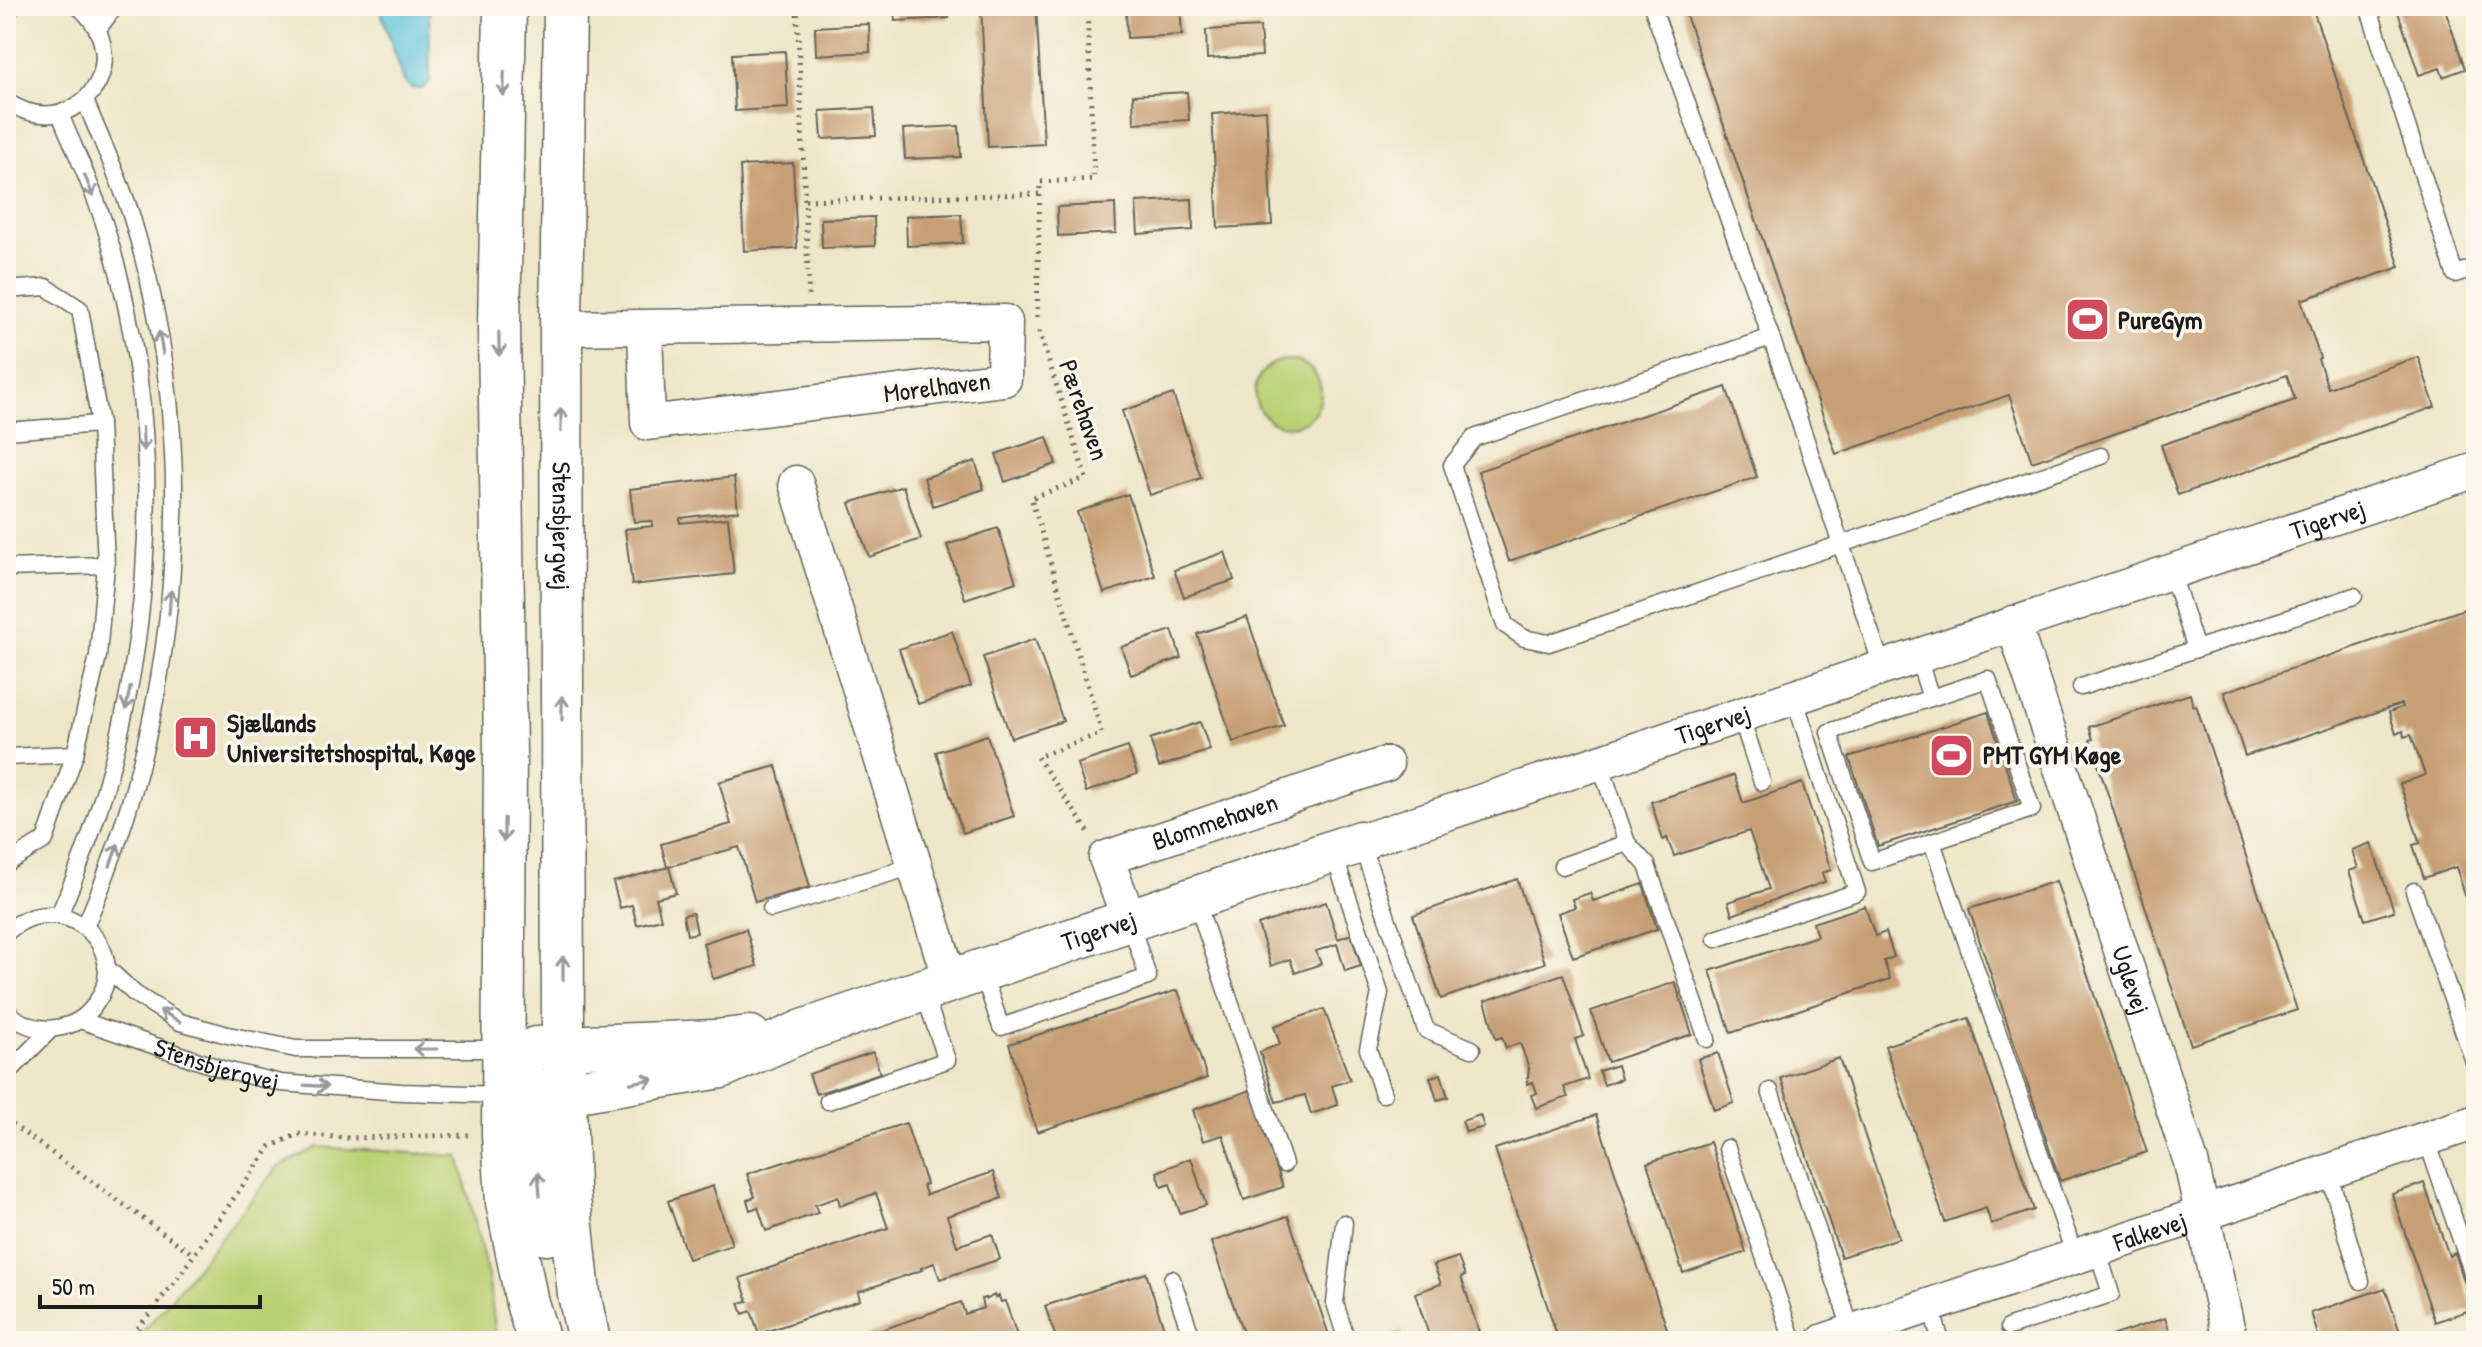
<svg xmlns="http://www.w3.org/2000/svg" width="2482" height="1347" viewBox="0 0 2482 1347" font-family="'Patrick Hand',sans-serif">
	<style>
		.green { fill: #bbd073; stroke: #6c7648; stroke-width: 2 }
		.water { fill: #60c5dd; stroke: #3e707c; stroke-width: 2 }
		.building { fill: #c79f75 }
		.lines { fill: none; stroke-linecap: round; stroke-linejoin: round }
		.service-casing { stroke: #656358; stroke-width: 19 }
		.minor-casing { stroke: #656358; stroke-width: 37 }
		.tertiary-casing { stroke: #656358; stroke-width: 45 }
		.path { stroke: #656358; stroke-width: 5; stroke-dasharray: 2 6; stroke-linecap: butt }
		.service { stroke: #fff; stroke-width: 16 }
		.minor { stroke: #fff; stroke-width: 34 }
		.tertiary { stroke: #fff; stroke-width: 42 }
		.oneway { stroke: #999 }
		.labels { text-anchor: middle; stroke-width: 7; stroke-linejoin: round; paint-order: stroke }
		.poi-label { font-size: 26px; font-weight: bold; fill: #1c1c1c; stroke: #fbf7ec; text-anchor: start }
		.street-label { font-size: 26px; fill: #1c1c1c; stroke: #fbf7ec }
	</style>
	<rect width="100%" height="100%" fill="#fbf7ec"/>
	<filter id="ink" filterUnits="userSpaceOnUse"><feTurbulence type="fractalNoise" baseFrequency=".0125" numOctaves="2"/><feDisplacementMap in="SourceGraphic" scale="16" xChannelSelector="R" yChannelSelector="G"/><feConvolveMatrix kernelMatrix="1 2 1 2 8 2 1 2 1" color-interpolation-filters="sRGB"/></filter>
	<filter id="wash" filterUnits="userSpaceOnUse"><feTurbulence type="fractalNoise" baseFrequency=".006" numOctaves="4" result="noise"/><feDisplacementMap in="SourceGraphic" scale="32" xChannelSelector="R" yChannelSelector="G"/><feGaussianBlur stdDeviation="1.8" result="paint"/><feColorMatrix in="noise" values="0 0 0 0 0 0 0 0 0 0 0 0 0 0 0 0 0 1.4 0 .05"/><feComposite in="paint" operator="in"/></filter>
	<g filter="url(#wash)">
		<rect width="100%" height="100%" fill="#ede6c8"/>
		<path class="green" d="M1255 393a33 33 0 1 1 66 0a33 33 0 1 1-66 0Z
			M318 1147 459 1156 488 1277 497 1341H134L160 1312 278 1167Z"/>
		<path class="water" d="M379 6H429L430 81 422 89 411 88 404 81Z"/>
		<g id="blocks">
			<path class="building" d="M894 6H949V18L895 21Z
				M981 6H1036L1044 144 988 147Z
				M1126 6H1180L1182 35 1127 38Z
				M1683 6H2294L2296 12 2312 7 2400 267 2301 300 2320 358 2318 359 2328 388 2418 357 2435 407 2178 495 2161 445 2295 400 2287 375 2032 462 2009 395 1836 454Z
				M2396 6H2444L2465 69 2443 77 2440 68 2419 75Z
				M869 24 870 52 816 55 815 27Z
				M1260 27 1262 56 1207 59 1206 30Z
				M785 51 788 108 735 111 732 54Z
				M1187 92 1189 120 1134 123 1133 95Z
				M874 108 876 136 822 139 820 111Z
				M1266 110 1272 225 1218 228 1212 114Z
				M959 126 961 157 905 159 903 129Z
				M793 163 797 248 744 251 740 166Z
				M1192 199 1193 230 1138 234 1136 202Z
				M1115 204 1116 233 1058 236 1057 207Z
				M961 214 963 243 907 246 906 216Z
				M874 217 875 246 822 248 821 219Z
				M1726 387 1757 477 1509 561 1478 471Z
				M1173 394 1201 478 1150 495 1122 411Z
				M1047 437 1056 464 1005 482 996 454Z
				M975 461 984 489 933 506 924 478Z
				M734 477 738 511 680 518V523L728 518 734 574 632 585 625 529 652 526V521L634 522 630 489Z
				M903 486 921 539 869 557 850 503Z
				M1128 494 1155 576 1104 593 1077 512Z
				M998 528 1016 582 965 599 947 545Z
				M1225 552 1234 580 1184 597 1174 570Z
				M2476 605V926H2475L2456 867 2424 878 2413 845 2420 843 2400 784 2425 775 2411 735 2404 737 2403 731 2396 734 2389 712 2402 707 2401 704 2245 756 2224 692Z
				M1247 617 1284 726 1233 742 1197 634Z
				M1172 630 1181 658 1131 675 1121 647Z
				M952 631 971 686 918 704 899 649Z
				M1035 639 1063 721 1011 738 983 657Z
				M2190 694 2193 706 2196 705 2297 1010 2191 1045 2090 740 2093 739 2089 727Z
				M1988 712 2017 801 1878 846 1849 757Z
				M1200 722 1210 750 1159 767 1150 739Z
				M987 735 1014 816 963 833 936 752Z
				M1128 747 1137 774 1086 792 1077 764Z
				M776 766 810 887 755 902 739 847 667 867 661 844 731 824 719 782Z
				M1734 775 1743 803 1802 783 1831 870 1822 873 1825 882 1732 915 1728 902 1769 889 1749 831 1674 856 1667 838 1663 840 1651 802Z
				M2371 843 2394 911 2365 920 2349 871 2358 868 2352 850Z
				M669 867 676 893 656 898 661 919 637 925 632 905 620 908 613 882Z
				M1517 879 1545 963 1441 999 1413 915Z
				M2056 881 2147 1152 2060 1181 1969 909Z
				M1643 884 1657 929 1573 957 1558 913 1575 907 1572 899 1590 893 1593 901Z
				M1326 902 1338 939 1351 934 1361 966 1345 971 1337 944 1316 951 1321 964 1295 973 1290 959 1271 966 1258 925Z
				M1865 906 1875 936 1886 932 1894 957 1884 961 1890 979 1731 1033 1710 971 1817 936 1813 923Z
				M693 913 697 933 687 935 683 915Z
				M746 929 757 966 713 979 703 943Z
				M2476 941V963H2475L2469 943Z
				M1563 974 1584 1036 1575 1039 1588 1079 1564 1087 1568 1097 1536 1108 1531 1095 1537 1093 1533 1082 1527 1084 1529 1068 1520 1043 1506 1048 1502 1037 1496 1039 1485 1001Z
				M1675 982 1692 1034 1608 1062 1591 1011Z
				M1178 990 1207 1078 1037 1132 1009 1044Z
				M1324 1009 1350 1080 1332 1086 1338 1105 1311 1114 1305 1095 1276 1102 1260 1052 1280 1044 1274 1026Z
				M1969 1018 2034 1210 1991 1224 1986 1208 1945 1222 1885 1046Z
				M873 1052 880 1073 816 1094 809 1074Z
				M1718 1053 1734 1103 1714 1110 1698 1059Z
				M1839 1058 1899 1238 1841 1257 1781 1078Z
				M1617 1065 1621 1079 1604 1085 1599 1071Z
				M1441 1074 1448 1097 1437 1100 1430 1077Z
				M1251 1090 1283 1187 1244 1200 1223 1135 1203 1141 1193 1110Z
				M1480 1115 1484 1127 1466 1132 1462 1121Z
				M1596 1115 1671 1341H1559L1495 1149Z
				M906 1123 926 1184 923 1185 926 1195 993 1172 1002 1198 947 1216 957 1246 992 1234 1000 1259 940 1279 934 1263 921 1268 922 1270 858 1292 860 1300 759 1334 751 1311 743 1314 739 1303 748 1301 740 1278 888 1228 876 1193 840 1206 838 1197 815 1205 818 1213 766 1231 758 1207 750 1210 747 1200 755 1197 747 1174Z
				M1710 1142 1746 1252 1683 1273 1647 1163Z
				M1191 1158 1206 1205 1180 1213 1170 1184 1162 1187 1157 1172Z
				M2424 1183 2449 1256 2455 1253 2473 1309 2435 1322 2392 1194Z
				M713 1186 732 1245 688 1259 668 1201Z
				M1288 1216 1331 1341H1246L1211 1242Z
				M1458 1257 1465 1276 1461 1277 1482 1341H1431L1415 1293 1441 1284 1434 1265Z
				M1146 1273 1168 1341H1057L1045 1306Z
				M2385 1288 2403 1341H2320L2311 1313Z
				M994 1295 995 1298 999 1296 1001 1302 1005 1301 1019 1341H851L961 1302 965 1314 983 1308 981 1299 985 1298 986 1300Z
				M2165 1318 2173 1341H2099V1340Z
				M1402 1331 1405 1341H1394L1392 1335Z"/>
		</g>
	</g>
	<g filter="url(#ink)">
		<use href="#blocks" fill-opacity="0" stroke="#656358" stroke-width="2"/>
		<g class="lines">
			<defs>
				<g id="service">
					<path d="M1652 6 1771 337 1882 666"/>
					<path d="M2368 6 2455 274 2476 267"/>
					<path d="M6 11 13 6"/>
					<path d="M98 29 115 6"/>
					<path d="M85 100C100 139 120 178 132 218 204 453 181 703 85 927"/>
					<path d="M6 101C75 148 142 61 78 6"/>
					<path d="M6 290 46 287 80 309 100 424 106 565 98 656 75 754 45 840 6 864"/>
					<path d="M1771 337 1474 438 1452 465 1505 625 1524 638 1549 643 2101 456"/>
					<path d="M6 431 100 424"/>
					<path d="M6 568 106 565"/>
					<path d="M2196 649 2354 596"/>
					<path d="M1917 655 1931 698 1829 732 1872 862 2032 809 1988 679 1931 698"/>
					<path d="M2081 687 2196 649 2171 571"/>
					<path d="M1740 714 1762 782"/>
					<path d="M6 757 75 754"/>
					<path d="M1932 842 2075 1256"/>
					<path d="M1361 843 1426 1030 1472 1049"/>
					<path d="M1627 843 1647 865 1707 1039"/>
					<path d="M1333 852 1380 993 1368 1049 1383 1094"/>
					<path d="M1562 866 1627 843 1599 761"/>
					<path d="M2414 891 2476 1067"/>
					<path d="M1196 900 1284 1164"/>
					<path d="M771 909 914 866"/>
					<path d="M59 915C153 701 176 451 105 226 93 188 75 151 60 114"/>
					<path d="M6 933C60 883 135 947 96 1003 87 1017 73 1026 56 1028 37 1031 19 1024 6 1010"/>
					<path d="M1716 939 1857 892 1794 697"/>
					<path d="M106 967 135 994 180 1022 228 1035 296 1049H502"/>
					<path d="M982 971 1001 1027 1148 977 1130 922"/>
					<path id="s1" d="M80 1020 225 1070 281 1083 401 1092 503 1095"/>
					<path d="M6 1075 51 1029"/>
					<path d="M1770 1091 1852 1331"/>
					<path d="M828 1101 947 1060 923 991"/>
					<path d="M2426 1138 2476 1283"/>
					<path d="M1727 1148 1793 1341"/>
					<path d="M2328 1171 2361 1281"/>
					<path d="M1344 1223 1335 1303 1347 1341"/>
					<path d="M1172 1279 1193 1341"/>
					<path d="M1930 1305 1941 1341"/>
					<path d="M2009 1327 2111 1294 2097 1249"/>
				</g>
				<g id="minor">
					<path d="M561 328C709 325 857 325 1005 322L1004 379 648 423 645 327"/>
					<path d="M796 483 950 980"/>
					<path id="s2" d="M2013 623 2191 1162 2230 1341"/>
					<path id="s3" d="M1360 842 2476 470"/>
					<path id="s4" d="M1129 919 1106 858 1386 764"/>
					<path id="s5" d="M1824 1341 2476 1122"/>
				</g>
				<g id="tertiary">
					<path d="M505 6 499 328 505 752 503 1134 507 1202 527 1303 539 1341"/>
					<path id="s6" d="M565 6 561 328 563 1046 568 1188 579 1294 589 1341"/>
					<path d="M536 1048 715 1041 750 1037"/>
					<path d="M517 1070 534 1095 540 1201 546 1234"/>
					<path id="s7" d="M503 1095 565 1093 721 1067 803 1031 1360 842"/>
				</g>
			</defs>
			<use href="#service" class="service-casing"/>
			<use href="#minor" class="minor-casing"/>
			<use href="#tertiary" class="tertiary-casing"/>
			<path class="path" d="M797 6 809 297
				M805 200 1040 194
				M1037 317 1040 182 1094 179 1087 6
				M1039 331 1086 478 1031 498 1102 733 1037 757 1090 834
				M6 1120 194 1255
				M128 1341 179 1276 270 1147 298 1134 349 1138 468 1135"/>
			<use href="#service" class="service"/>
			<use href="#minor" class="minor"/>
			<use href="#tertiary" class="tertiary"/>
		</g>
		<defs><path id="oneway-shaft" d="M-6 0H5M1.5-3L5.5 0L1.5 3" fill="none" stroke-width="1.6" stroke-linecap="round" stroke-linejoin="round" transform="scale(2)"/></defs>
		<g class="oneway">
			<use href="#oneway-shaft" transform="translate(504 84) rotate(91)"/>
			<use href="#oneway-shaft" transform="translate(89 186) rotate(68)"/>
			<use href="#oneway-shaft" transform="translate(161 343) rotate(-100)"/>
			<use href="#oneway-shaft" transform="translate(499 344) rotate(89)"/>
			<use href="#oneway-shaft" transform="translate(561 420) rotate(-90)"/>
			<use href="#oneway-shaft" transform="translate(143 439) rotate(87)"/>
			<use href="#oneway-shaft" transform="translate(170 602) rotate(-85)"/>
			<use href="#oneway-shaft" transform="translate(128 698) rotate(102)"/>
			<use href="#oneway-shaft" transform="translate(562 708) rotate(-90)"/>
			<use href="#oneway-shaft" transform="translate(504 830) rotate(91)"/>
			<use href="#oneway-shaft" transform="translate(114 855) rotate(-70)"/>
			<use href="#oneway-shaft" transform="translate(563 968) rotate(-90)"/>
			<use href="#oneway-shaft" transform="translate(170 1016) rotate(-149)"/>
			<use href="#oneway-shaft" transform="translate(425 1049) rotate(-180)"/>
			<use href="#oneway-shaft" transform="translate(642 1081) rotate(-10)"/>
			<use href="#oneway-shaft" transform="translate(316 1086) rotate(4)"/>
			<use href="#oneway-shaft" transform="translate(539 1184) rotate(-95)"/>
		</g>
	</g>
	<defs>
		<symbol id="stadium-square" viewBox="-11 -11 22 22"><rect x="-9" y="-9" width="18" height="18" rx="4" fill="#d1495b" stroke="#fbf7ec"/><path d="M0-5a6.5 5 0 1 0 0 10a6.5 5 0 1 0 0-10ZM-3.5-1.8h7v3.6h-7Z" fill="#fff"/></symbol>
		<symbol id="hospital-square" viewBox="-11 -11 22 22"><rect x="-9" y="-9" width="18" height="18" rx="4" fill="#d1495b" stroke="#fbf7ec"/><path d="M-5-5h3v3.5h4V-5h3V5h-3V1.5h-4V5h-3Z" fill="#fff"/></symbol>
	</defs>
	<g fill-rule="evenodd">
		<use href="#stadium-square" x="2062" y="294" width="51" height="51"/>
		<use href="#hospital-square" x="170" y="712" width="51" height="51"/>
		<use href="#stadium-square" x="1926" y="730" width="51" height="51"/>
	</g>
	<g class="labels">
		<g class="poi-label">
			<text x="2118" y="329">PureGym</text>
			<text x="227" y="732">Sjællands<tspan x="227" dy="30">Universitetshospital, Køge</tspan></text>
			<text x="1983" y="764">PMT GYM Køge</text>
		</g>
		<g class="street-label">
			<text transform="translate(937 387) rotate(-7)" y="9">Morelhaven</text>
			<text transform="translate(1084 410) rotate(71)" y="9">Pærehaven</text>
			<text dy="9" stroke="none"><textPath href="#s3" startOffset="1020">Tigervej</textPath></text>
			<text dy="9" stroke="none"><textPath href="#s6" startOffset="520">Stensbjergvej</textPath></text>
			<text dy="9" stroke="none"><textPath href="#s3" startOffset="372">Tigervej</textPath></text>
			<text dy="9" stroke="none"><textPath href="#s4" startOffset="180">Blommehaven</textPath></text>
			<text dy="9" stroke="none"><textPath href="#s7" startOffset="622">Tigervej</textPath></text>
			<text dy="9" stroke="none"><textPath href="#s2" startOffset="376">Uglevej</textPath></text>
			<text dy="9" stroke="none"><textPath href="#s1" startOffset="144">Stensbjergvej</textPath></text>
			<text dy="9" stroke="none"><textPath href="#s5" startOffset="344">Falkevej</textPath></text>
		</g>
	</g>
	<rect width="2482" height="1347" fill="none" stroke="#fbf7ec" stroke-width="32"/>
	<path d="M40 1295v12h220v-12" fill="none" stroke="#1c1c1c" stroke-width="4"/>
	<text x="52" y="1295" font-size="24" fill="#1c1c1c" stroke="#fbf7ec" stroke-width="6" paint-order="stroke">50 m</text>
</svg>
